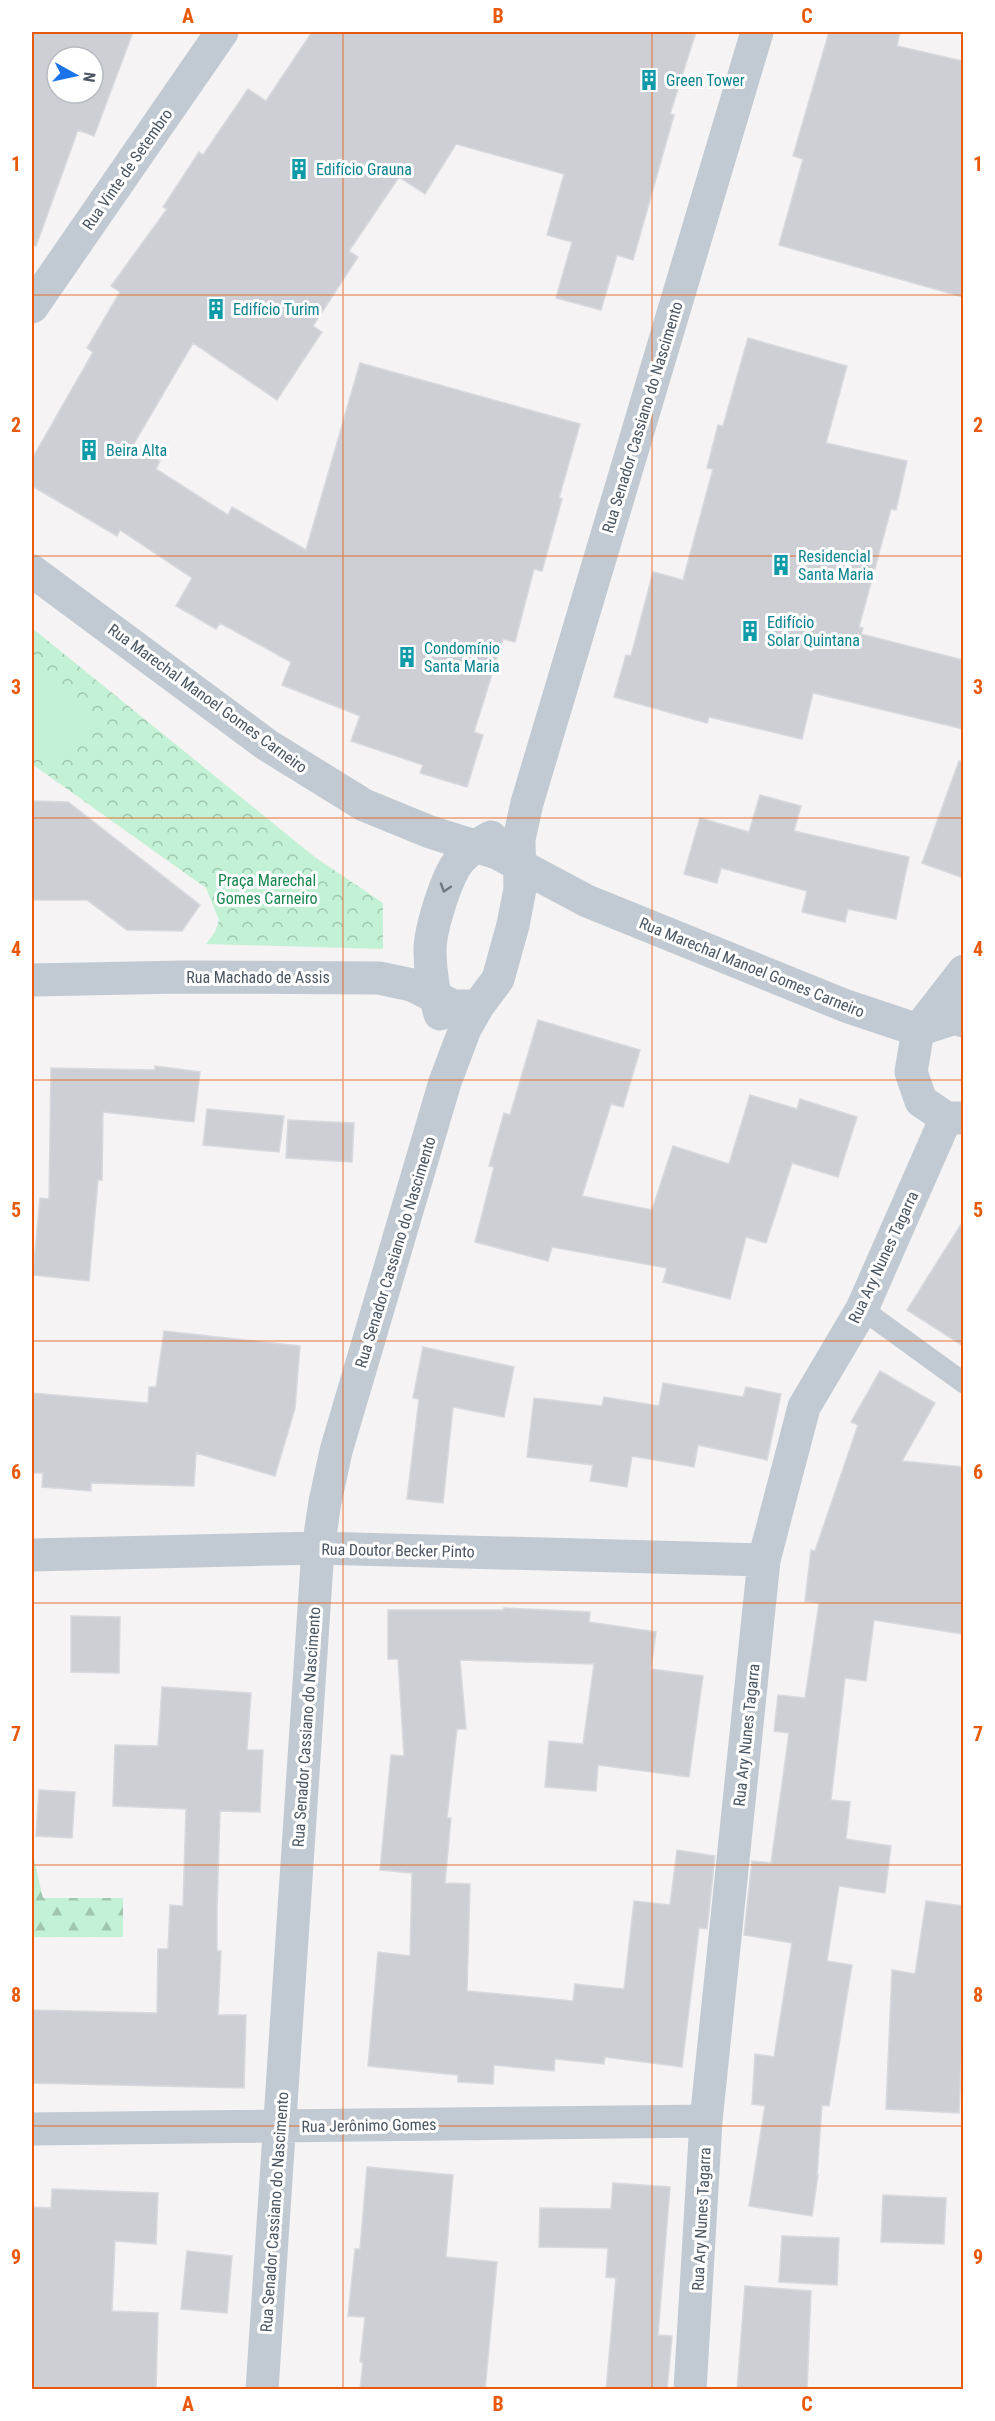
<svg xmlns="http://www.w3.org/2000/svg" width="995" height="2421" viewBox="0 0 995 2421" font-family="'Roboto Condensed',sans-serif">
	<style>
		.forest { fill: url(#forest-firs) }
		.park { fill: url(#park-crowns) }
		.garden { fill: #c3f1d5 }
		.building { fill: #cdcfd5; stroke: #d7d9de; stroke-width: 1.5; fill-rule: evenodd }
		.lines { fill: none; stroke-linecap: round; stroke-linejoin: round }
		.service { stroke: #c1cad2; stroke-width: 21 }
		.minor { stroke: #c1cad2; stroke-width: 33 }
		.oneway { stroke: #6e7983 }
		.grid { fill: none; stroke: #e8590c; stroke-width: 1.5; stroke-opacity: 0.55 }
		.labels { text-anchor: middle; stroke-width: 6; stroke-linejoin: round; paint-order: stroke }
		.culture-label { font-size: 16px; fill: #0d838f; stroke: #fff; text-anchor: start }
		.street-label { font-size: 16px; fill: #4a5661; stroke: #fff }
		.park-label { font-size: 16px; fill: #17864f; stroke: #fff }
		.neatline { fill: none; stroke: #e8590c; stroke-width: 2 }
		.grid-label { font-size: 20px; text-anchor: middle; font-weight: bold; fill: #e8590c }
	</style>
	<defs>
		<pattern id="forest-firs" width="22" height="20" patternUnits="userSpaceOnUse" patternTransform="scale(1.5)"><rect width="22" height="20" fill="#c3f1d5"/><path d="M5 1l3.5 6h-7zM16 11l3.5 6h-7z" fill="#a0c6b0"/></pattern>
		<pattern id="park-crowns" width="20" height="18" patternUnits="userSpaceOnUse" patternTransform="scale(1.5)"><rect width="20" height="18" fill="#c3f1d5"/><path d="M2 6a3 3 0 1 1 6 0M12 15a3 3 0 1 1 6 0" fill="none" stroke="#a0c6b0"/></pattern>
	</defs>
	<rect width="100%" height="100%" fill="#f5f3f3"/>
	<path class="forest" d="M32 1851 43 1898H123V1937H32Z"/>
	<path class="park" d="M32 628 316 858 383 903V949L206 944 215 932 219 920 206 888 32 764Z"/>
	<path class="garden" d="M32 660 94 718 51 767 32 749Z"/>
	<path class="building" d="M32 32H133L94 136 78 130 36 246 32 245ZM57 57H93V93H57Z
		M312 32H696L670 114 674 115 633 260 617 255 601 310 556 298 572 242 547 235 564 174 456 144 425 194 399 177 349 251 358 257 313 326 322 332 277 400 193 343 133 445 160 461 156 469 228 515 232 507 306 550 360 363 580 424 559 498 562 499 542 571 534 569 515 642 503 639 474 732 483 735 467 787 420 773 423 765 351 741 360 716 282 685 291 662 220 623 216 629 176 606 192 578 120 530 117 536 32 486V459L93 352 87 348 120 292 111 286 167 209 163 207 199 152 203 155 248 89 266 101Z
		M829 32H900L897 46 963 61V297L779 245 803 159 793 156Z
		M748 338 847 366 826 443 907 461 896 510 891 509 859 627 863 628 861 634 963 660V729L813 693 802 739 709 717 707 723 614 697 626 655 631 656 653 572 683 580 713 469 707 468 718 425 723 426Z
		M959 761H963V878L922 863Z
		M760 795 801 806 794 831 909 857 896 919 848 909 845 922 802 912 807 891 721 868 717 883 684 874 700 818 749 832Z
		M32 801 68 802 200 905 182 931 127 930 87 900H32Z
		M538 1020 640 1050 623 1107 611 1104 582 1196 652 1210 673 1146 729 1164 750 1095 797 1109 800 1099 857 1117 838 1177 792 1163 766 1243 746 1237 730 1299 663 1282 667 1268 552 1247 548 1261 475 1242 494 1167 489 1166 504 1113 510 1115Z
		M155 1066 200 1072 194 1122 103 1112 102 1180H98L89 1281 33 1275 40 1198 49 1199 51 1068 155 1070Z
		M207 1109 284 1116 279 1152 203 1145Z
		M288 1120 354 1123 352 1162 286 1158Z
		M963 1221V1346L907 1310Z
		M164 1331 300 1346 295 1408 275 1476 196 1453 194 1486 91 1483V1491L42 1487 43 1473H32V1393L148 1403 149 1387H156Z
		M423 1347 514 1367 504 1417 453 1407 443 1503 407 1499 419 1399 413 1398Z
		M880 1371 935 1403 902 1461 963 1467V1634L874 1620 866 1681 845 1678 831 1800 850 1802 846 1839 891 1846 885 1893 839 1886 827 1961 852 1965 829 2106 822 2105 817 2175H818L812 2216 749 2206 765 2106 752 2104 755 2054 774 2057 792 1943 744 1935 752 1861 771 1863 789 1733 774 1731 778 1695 805 1698 819 1603 805 1601 811 1550 815 1551 858 1425 851 1422Z
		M663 1383 743 1397 746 1387 781 1394 767 1460 698 1445 694 1467 632 1456 627 1487 590 1481 593 1465 527 1457 534 1398 602 1406 604 1397 659 1406Z
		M504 1608 590 1612 589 1622 656 1632 651 1669 703 1676 689 1777 598 1765 596 1791 545 1787 549 1741 583 1744 594 1664 460 1660 466 1729H457L447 1818H451L445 1883 470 1884 467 1991 573 2001 575 1984 624 1989 634 1901 670 1905 677 1850 715 1856 707 1929 699 1928 682 2067 605 2057 604 2064 555 2059 554 2071 494 2065 493 2084 458 2082V2075L368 2066 378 1952 410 1956 412 1873 380 1870 391 1755 404 1756 398 1659H388V1610H504Z
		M71 1616 120 1617 119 1673 71 1672Z
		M162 1687 251 1693 247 1750H263L260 1812 220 1811 217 1908V1951H221L218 2015H246L244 2088 32 2083V2010L157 2013 158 1949H168L170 1905 183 1906 186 1809 113 1806 115 1745 158 1746Z
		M39 1790 75 1792 72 1838 36 1836Z
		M926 1901 963 1906V2018L959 2113 886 2109 892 1970 915 1974Z
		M367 2167 453 2175 446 2257 497 2262 485 2390H360L363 2362H360L365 2317 348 2316 355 2249H360Z
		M613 2183 670 2187 658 2335 672 2336 667 2390H606L616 2278 606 2277 608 2248 539 2247 540 2208 611 2209Z
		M52 2189 158 2193 156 2244 115 2241 112 2311 158 2313 156 2389H32V2207L51 2208Z
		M883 2195 946 2198 944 2244 881 2242Z
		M782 2236 839 2238 837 2285 779 2282Z
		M187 2251 232 2256 227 2313 181 2309Z
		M745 2286 811 2291 807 2390H737Z"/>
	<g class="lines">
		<path class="service" d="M862 1309 964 1383"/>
		<path class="minor" d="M32 307 222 32
			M32 571 267 745 364 805 430 832 497 853 587 901 846 1006 918 1030 964 971
			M32 980 183 977 379 978 412 985 453 1006H478
			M440 1014C434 994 430 972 430 950 430 931 447 872 461 859 470 849 480 843 491 837
			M964 1021 955 1018 918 1030 911 1072 921 1101 946 1118H964
			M32 1555 318 1548 764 1560
			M32 2129 706 2121
			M262 2390 318 1548 325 1502 336 1451 445 1082 465 1029 478 1006 498 979 513 925 520 889 519 839 527 803 757 32
			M690 2390 706 2121 764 1560 804 1407 862 1309 946 1118"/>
	</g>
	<defs><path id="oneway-chevron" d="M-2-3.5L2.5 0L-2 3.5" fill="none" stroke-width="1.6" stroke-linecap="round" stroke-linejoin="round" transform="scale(1.5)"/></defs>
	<use class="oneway" href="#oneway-chevron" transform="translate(445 888) rotate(108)"/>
	<path class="grid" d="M343 32V2390M652 32V2390M32 295H964M32 556H964M32 818H964M32 1080H964M32 1341H964M32 1603H964M32 1865H964M32 2126H964"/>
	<defs>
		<symbol id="building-bare" viewBox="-9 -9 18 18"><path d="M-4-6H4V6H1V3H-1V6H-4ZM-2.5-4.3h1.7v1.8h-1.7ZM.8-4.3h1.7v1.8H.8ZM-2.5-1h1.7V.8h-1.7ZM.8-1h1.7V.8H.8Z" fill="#0f9aa8" stroke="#fff" stroke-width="2.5" paint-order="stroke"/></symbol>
	</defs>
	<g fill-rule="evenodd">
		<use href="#building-bare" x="634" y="65" width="30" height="30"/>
		<use href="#building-bare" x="284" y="154" width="30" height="30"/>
		<use href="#building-bare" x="201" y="294" width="30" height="30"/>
		<use href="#building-bare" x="74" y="435" width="30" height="30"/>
		<use href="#building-bare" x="766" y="550" width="30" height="30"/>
		<use href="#building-bare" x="735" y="616" width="30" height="30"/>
		<use href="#building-bare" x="392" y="642" width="30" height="30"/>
	</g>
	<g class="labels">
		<g class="culture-label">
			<text x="666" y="86">Green Tower</text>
			<text x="316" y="175">Edifício Grauna</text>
			<text x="233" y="315">Edifício Turim</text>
			<text x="106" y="456">Beira Alta</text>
			<text x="798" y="562">Residencial<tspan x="798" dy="18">Santa Maria</tspan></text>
			<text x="767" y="628">Edifício<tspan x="767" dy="18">Solar Quintana</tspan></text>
			<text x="424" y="654">Condomínio<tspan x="424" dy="18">Santa Maria</tspan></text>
		</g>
		<g class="street-label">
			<text transform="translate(127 169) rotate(-55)" y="6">Rua Vinte de Setembro</text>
			<text transform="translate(642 417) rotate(-73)" y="6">Rua Senador Cassiano do Nascimento</text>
			<text transform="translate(208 698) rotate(36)" y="6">Rua Marechal Manoel Gomes Carneiro</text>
			<text transform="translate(752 967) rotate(22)" y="6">Rua Marechal Manoel Gomes Carneiro</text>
			<text x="258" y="983">Rua Machado de Assis</text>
			<text transform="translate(395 1252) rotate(-73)" y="6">Rua Senador Cassiano do Nascimento</text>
			<text transform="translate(883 1257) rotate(-65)" y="6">Rua Ary Nunes Tagarra</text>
			<text transform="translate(398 1550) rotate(1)" y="6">Rua Doutor Becker Pinto</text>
			<text transform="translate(306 1727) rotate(-86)" y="6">Rua Senador Cassiano do Nascimento</text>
			<text transform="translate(746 1735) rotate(-84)" y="6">Rua Ary Nunes Tagarra</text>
			<text transform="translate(369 2125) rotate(-1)" y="6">Rua Jerônimo Gomes</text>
			<text transform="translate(274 2212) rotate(-86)" y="6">Rua Senador Cassiano do Nascimento</text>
			<text transform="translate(701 2219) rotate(-87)" y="6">Rua Ary Nunes Tagarra</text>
		</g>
		<g class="park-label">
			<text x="267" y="886">Praça Marechal<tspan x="267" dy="18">Gomes Carneiro</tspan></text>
		</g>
	</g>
	<rect width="995" height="2421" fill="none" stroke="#ffffff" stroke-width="66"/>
	<g transform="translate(75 75) rotate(98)"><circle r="28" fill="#ffffff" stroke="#b7bbc0" stroke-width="1.5"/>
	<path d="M0-4.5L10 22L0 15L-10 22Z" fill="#1a73e8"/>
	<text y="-9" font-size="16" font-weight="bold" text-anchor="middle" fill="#4a5661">N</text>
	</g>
	<rect x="33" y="33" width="929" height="2355" class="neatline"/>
	<g class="grid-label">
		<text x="188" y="23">A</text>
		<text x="498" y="23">B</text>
		<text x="807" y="23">C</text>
		<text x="16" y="171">1</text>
		<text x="978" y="171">1</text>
		<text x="16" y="432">2</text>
		<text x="978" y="432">2</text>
		<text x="16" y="694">3</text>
		<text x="978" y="694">3</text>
		<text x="16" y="956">4</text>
		<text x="978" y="956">4</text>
		<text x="16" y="1217">5</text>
		<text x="978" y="1217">5</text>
		<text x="16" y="1479">6</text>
		<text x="978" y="1479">6</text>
		<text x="16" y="1741">7</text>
		<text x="978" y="1741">7</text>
		<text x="16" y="2002">8</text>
		<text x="978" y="2002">8</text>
		<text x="16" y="2264">9</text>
		<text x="978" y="2264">9</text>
		<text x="188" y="2411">A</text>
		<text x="498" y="2411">B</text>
		<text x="807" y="2411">C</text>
	</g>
</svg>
